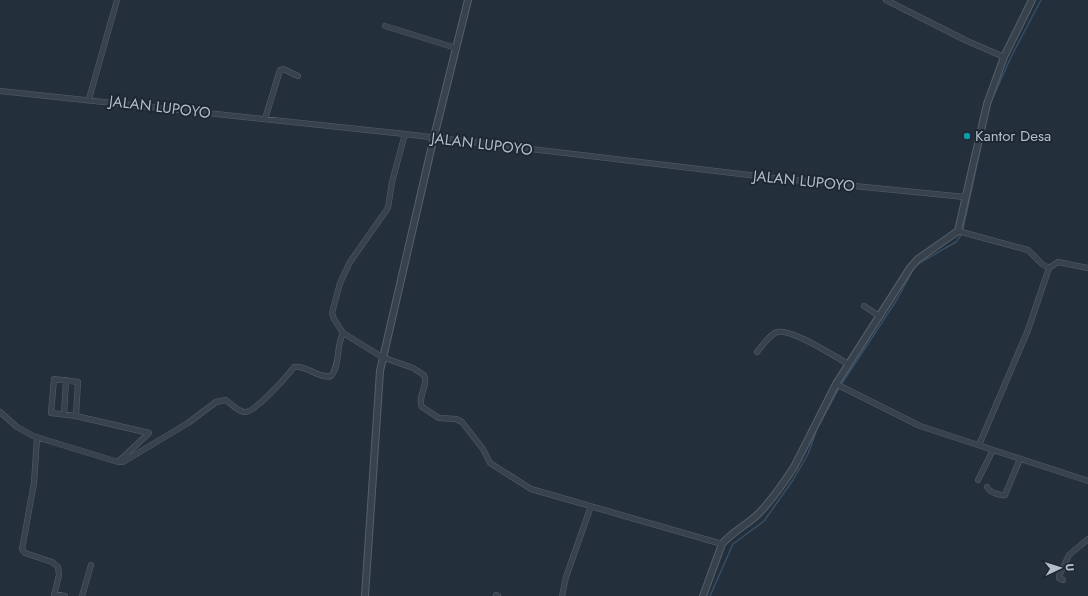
<svg xmlns="http://www.w3.org/2000/svg" width="1088" height="596" viewBox="0 0 1088 596" font-family="Jost,sans-serif">
	<style>
		.lines { fill: none; stroke-linecap: round; stroke-linejoin: round }
		.stream { stroke: #374d63; stroke-width: 1.5 }
		.minor-casing { stroke: #555f6a; stroke-width: 6 }
		.tertiary-casing { stroke: #555f6a; stroke-width: 8 }
		.minor { stroke: #37424c; stroke-width: 5 }
		.tertiary { stroke: #37424c; stroke-width: 6 }
		.culture-dot { fill: #0f9aa8; stroke: #1c2731; stroke-width: 1.5 }
		.labels { text-anchor: middle; stroke-width: 4; stroke-linejoin: round; paint-order: stroke }
		.street-label { font-size: 15px; fill: #b3bcc8; stroke: #1c2731 }
		.poi-label { font-size: 15px; fill: #b3bcc8; stroke: #1c2731; text-anchor: start }
	</style>
	<rect width="100%" height="100%" fill="#23303c"/>
	<g class="lines">
		<path class="stream" d="M989 106 1012 55 1041 0
			M963 229 982 141
			M916 265 956 242 961 235
			M841 385 896 301 914 268
			M710 596 733 544 764 521 793 480 808 454 817 429 839 388"/>
		<defs>
			<path id="minor" d="M886 0 965 40 1004 57
				M385 26 456 48
				M0 91 405 134 774 178 965 197
				M89 99 117 0
				M265 119 280 70 283 69 298 76
				M405 134 392 182 388 208 350 262 340 283 332 313 334 319 343 333 382 357 413 368 424 375C429 385 417 396 422 407L439 418 456 419 462 422 483 449 490 463 531 489 722 544
				M958 231 1028 250 1042 264 1049 268 1058 262 1088 268
				M864 306 879 316
				M757 352C762 346 770 334 777 332 791 328 834 356 848 364
				M836 384 920 426 1088 481
				M0 412 17 427 33 436 118 462H123L188 423 216 402 226 400C231 404 238 411 244 412 254 414 287 376 294 367 307 365 319 379 331 376 340 367 336 346 343 333
				M64 414 66 380
				M76 416 51 413 54 379 78 382 76 416 149 433 118 462
				M37 438 34 483 22 549 25 553 52 562 58 567 59 575 54 596
				M979 445 1028 330 1049 268
				M978 480 993 450
				M987 487C989 492 1000 496 1005 495L1020 459
				M1063 580 1059 578V576L1069 555 1088 539
				M54 594 65 596
				M496 595 498 596
				M82 596 91 565
				M562 596 566 577 591 506"/>
			<path id="tertiary" d="M365 596 380 371 433 141 468 0
				M703 596 722 544C732 532 745 526 756 516 771 502 783 484 794 467L836 384 910 268 918 259 958 231 987 104 1004 57 1032 0"/>
		</defs>
		<use href="#minor" class="minor-casing"/>
		<use href="#tertiary" class="tertiary-casing"/>
		<use href="#minor" class="minor"/>
		<use href="#tertiary" class="tertiary"/>
	</g>
	<circle class="culture-dot" cx="967" cy="136" r="4"/>
	<g class="labels">
		<g class="street-label">
			<text transform="translate(160 107) rotate(7)" y="5">JALAN LUPOYO</text>
			<text transform="translate(482 144) rotate(7)" y="5">JALAN LUPOYO</text>
			<text transform="translate(804 181) rotate(6)" y="5">JALAN LUPOYO</text>
		</g>
		<g class="poi-label">
			<text x="975" y="141">Kantor Desa</text>
		</g>
	</g>
	<g transform="translate(1060 568) rotate(86)" stroke="#1c2731" stroke-width="3" paint-order="stroke">
	<path d="M0-3L7 15L0 10L-7 15Z" fill="#b3bcc8"/>
	<text y="-6" font-size="11" font-weight="bold" text-anchor="middle" fill="#b3bcc8">U</text>
	</g>
</svg>
